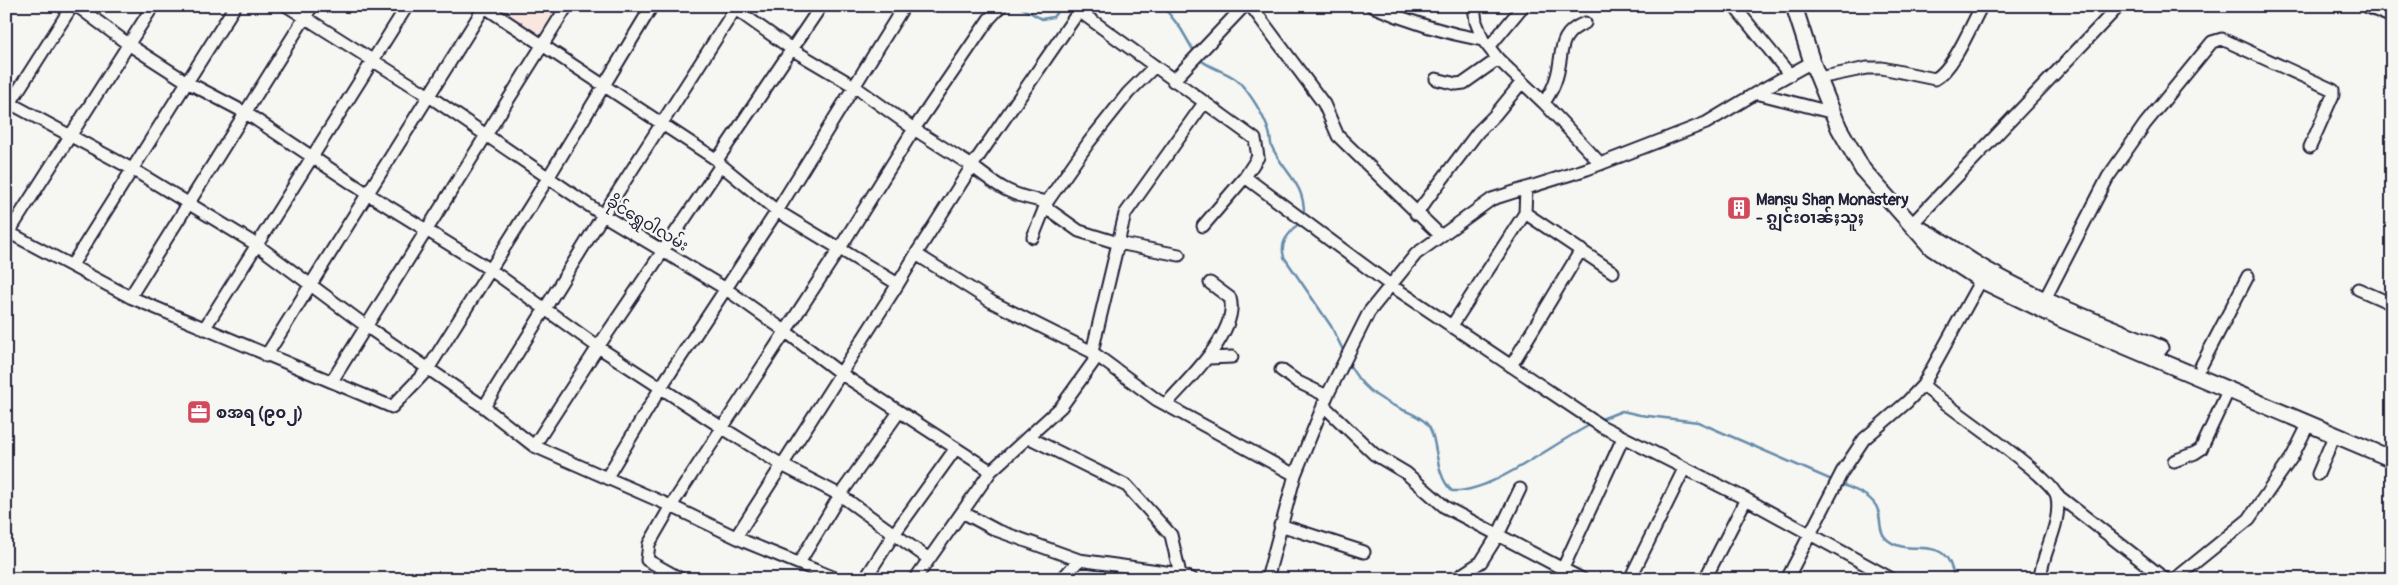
<svg xmlns="http://www.w3.org/2000/svg" width="2398" height="585" viewBox="0 0 2398 585" font-family="Pangolin,'Noto Sans Myanmar',sans-serif">
	<style>
		.built { fill: #f8e6df }
		.lines { fill: none; stroke-linecap: round; stroke-linejoin: round }
		.stream { stroke: #668cab; stroke-width: 2.5 }
		.minor-casing { stroke: #22223b; stroke-width: 15 }
		.major-casing { stroke: #22223b; stroke-width: 19 }
		.minor { stroke: #f6f6f2; stroke-width: 11 }
		.major { stroke: #f6f6f2; stroke-width: 15 }
		.labels { text-anchor: middle; stroke-width: 5; stroke-linejoin: round; paint-order: stroke }
		.poi-label { font-size: 16px; font-weight: bold; fill: #22223b; stroke: #f6f6f2; text-anchor: start }
		.street-label { font-size: 16px; fill: #22223b; stroke: #f6f6f2 }
	</style>
	<rect width="100%" height="100%" fill="#f6f6f2"/>
	<filter id="ink" filterUnits="userSpaceOnUse"><feTurbulence type="fractalNoise" baseFrequency=".02" numOctaves="2"/><feDisplacementMap in="SourceGraphic" scale="10" xChannelSelector="R" yChannelSelector="G"/><feConvolveMatrix kernelMatrix="1 2 1 2 8 2 1 2 1" color-interpolation-filters="sRGB"/></filter>
	<g filter="url(#ink)">
		<path class="built" d="M490 6H559L539 38Z"/>
		<g class="lines">
			<path class="stream" d="M1163 6 1181 29 1195 53
				M1020 7 1042 19 1053 17 1062 6
				M1198 58C1211 70 1231 72 1240 83 1252 96 1264 116 1269 132 1271 137 1270 143 1272 147 1284 173 1305 183 1304 215
				M1300 222C1290 233 1279 241 1284 257L1331 326 1344 352
				M1348 362C1360 386 1376 398 1401 409 1410 413 1420 416 1427 424 1439 438 1433 473 1452 491 1490 494 1555 442 1592 424
				M1599 420 1622 411 1640 415 1698 422 1834 481
				M1841 484C1852 489 1866 493 1874 503 1884 514 1875 531 1889 541 1912 558 1948 531 1954 579"/>
			<defs>
				<path id="minor" d="M77 6 128 44 187 82 246 113 368 194 491 270 598 347 721 427 782 465 840 495 929 559
					M287 6 429 96 603 215 726 289 785 331 840 373 991 471
					M483 6 717 160
					M731 6 793 50 854 86 914 129 972 166 1079 11 1255 139 1258 157 1245 177 1203 226
					M1251 6 1324 104 1338 136 1440 235
					M1372 6C1409 22 1445 33 1483 40
					M1474 6 1476 22 1483 40 1498 59 1544 103 1601 164
					M1734 6 1790 75
					M2366 6 2392 17
					M1489 47 1523 6
					M1819 78 1867 68H1882L1935 79C1953 69 1969 30 1979 11
					M1436 79 1456 84 1464 83 1498 59
					M1173 81 1244 6
					M1756 93 1834 113
					M6 101 132 169 257 245 366 326 484 407 534 446 671 506 746 542 837 579
					M1544 103C1548 96 1553 89 1555 82 1565 57 1554 35 1585 23
					M7 108 72 6
					M721 165 717 160 821 6
					M1245 177 1389 284 1601 426 1746 499 1892 579
					M1526 188 1525 213 1613 272
					M1047 202C1011 196 1000 188 972 166L916 254 992 302 1092 352 1157 400 1295 475
					M1045 207 1079 231 1118 243 1179 255
					M1416 214 1478 132 1495 115 1522 82
					M1911 225 2119 6
					M6 231 130 297 392 407 428 369 548 178 652 6
					M9 232 153 6
					M1033 237 1047 202 1089 142 1128 93 1155 66
					M72 265 235 6
					M2358 289 2392 304
					M130 297 312 6
					M2045 299 2108 177 2145 124 2212 42 2222 39 2333 90V95L2310 147
					M1451 327 1525 213
					M204 329 407 6
					M1092 352 1125 214 1204 103
					M266 356 485 6
					M1209 358 1232 357
					M1511 366 1581 250
					M2201 366 2248 276
					M1281 370 1298 382 1327 396
					M332 381 567 6
					M1923 385C1944 406 2053 476 2057 497 2062 525 2042 551 2040 579
					M1166 404C1186 382 1240 331 1230 298L1210 283
					M1323 405 1374 454 1406 473 1445 507 1582 579
					M484 407 603 215 737 6
					M1028 437 1127 486 1171 535 1180 574
					M534 446 598 347 721 165 777 211 898 284 916 254
					M2174 461 2195 453 2201 449 2229 389
					M2318 474 2335 434
					M607 477 661 387 777 211 904 6
					M2057 495 2165 579
					M962 512 996 530 1079 560 1180 574 1192 579
					M1280 525 1364 552
					M736 537 898 284
					M799 563 840 495 899 412
					M681 579 647 560 649 544 671 506 840 248 914 129 989 19 1001 6
					M865 579 894 534 956 448
					M915 579 991 471 1061 407 1097 357
					M1062 579 1079 560
					M1267 579 1295 475 1327 396 1369 312 1416 254 1492 199 1587 169 1706 123 1756 93 1812 62
					M1455 579 1481 562 1498 535 1520 489
					M1558 579 1623 438
					M1630 579 1684 469
					M1705 579 1746 499
					M1787 579 1842 472 1864 439 1907 402 1923 385 1981 280
					M2175 579 2249 519 2292 457 2309 423"/>
				<path id="major" d="M1794 6 1812 62 1839 128 1863 170 1932 248 1981 280 2061 319 2392 459
					M1919 229C1944 240 1964 258 1988 271 2042 302 2102 324 2160 348"/>
			</defs>
			<use href="#minor" class="minor-casing"/>
			<use href="#major" class="major-casing"/>
			<use href="#minor" class="minor"/>
			<use href="#major" class="major"/>
		</g>
	</g>
	<defs>
		<symbol id="building-square" viewBox="-11 -11 22 22"><rect x="-9" y="-9" width="18" height="18" rx="4" fill="#d1495b" stroke="#f6f6f2"/><path d="M-4-6H4V6H1V3H-1V6H-4ZM-2.5-4.3h1.7v1.8h-1.7ZM.8-4.3h1.7v1.8H.8ZM-2.5-1h1.7V.8h-1.7ZM.8-1h1.7V.8H.8Z" fill="#fff"/></symbol>
		<symbol id="office-square" viewBox="-11 -11 22 22"><rect x="-9" y="-9" width="18" height="18" rx="4" fill="#d1495b" stroke="#f6f6f2"/><path d="M-6-3h4V-5.5h4V-3h4V5H-6ZM-1-4.5V-3h2v-1.5ZM-6 0V1H6V0Z" fill="#fff"/></symbol>
	</defs>
	<g fill-rule="evenodd">
		<use href="#building-square" x="1725" y="194" width="28" height="28"/>
		<use href="#office-square" x="185" y="398" width="28" height="28"/>
	</g>
	<g class="labels">
		<g class="poi-label">
			<text x="1756" y="205">Mansu Shan Monastery<tspan x="1756" dy="18">- ၵျွင်းဝၢၼ်ႈသူႈ</tspan></text>
			<text x="216" y="418">စအရ (၉၀၂)</text>
		</g>
		<g class="street-label">
			<text transform="translate(648 223) rotate(31)" y="6">ခိုင်ရွှေဝါလမ်း</text>
		</g>
	</g>
	<rect width="2398" height="585" fill="none" stroke="#f6f6f2" stroke-width="25"/>
	<rect x="12" y="12" width="2373" height="560" fill="none" stroke="#22223b" stroke-width="2" filter="url(#ink)"/>
</svg>
